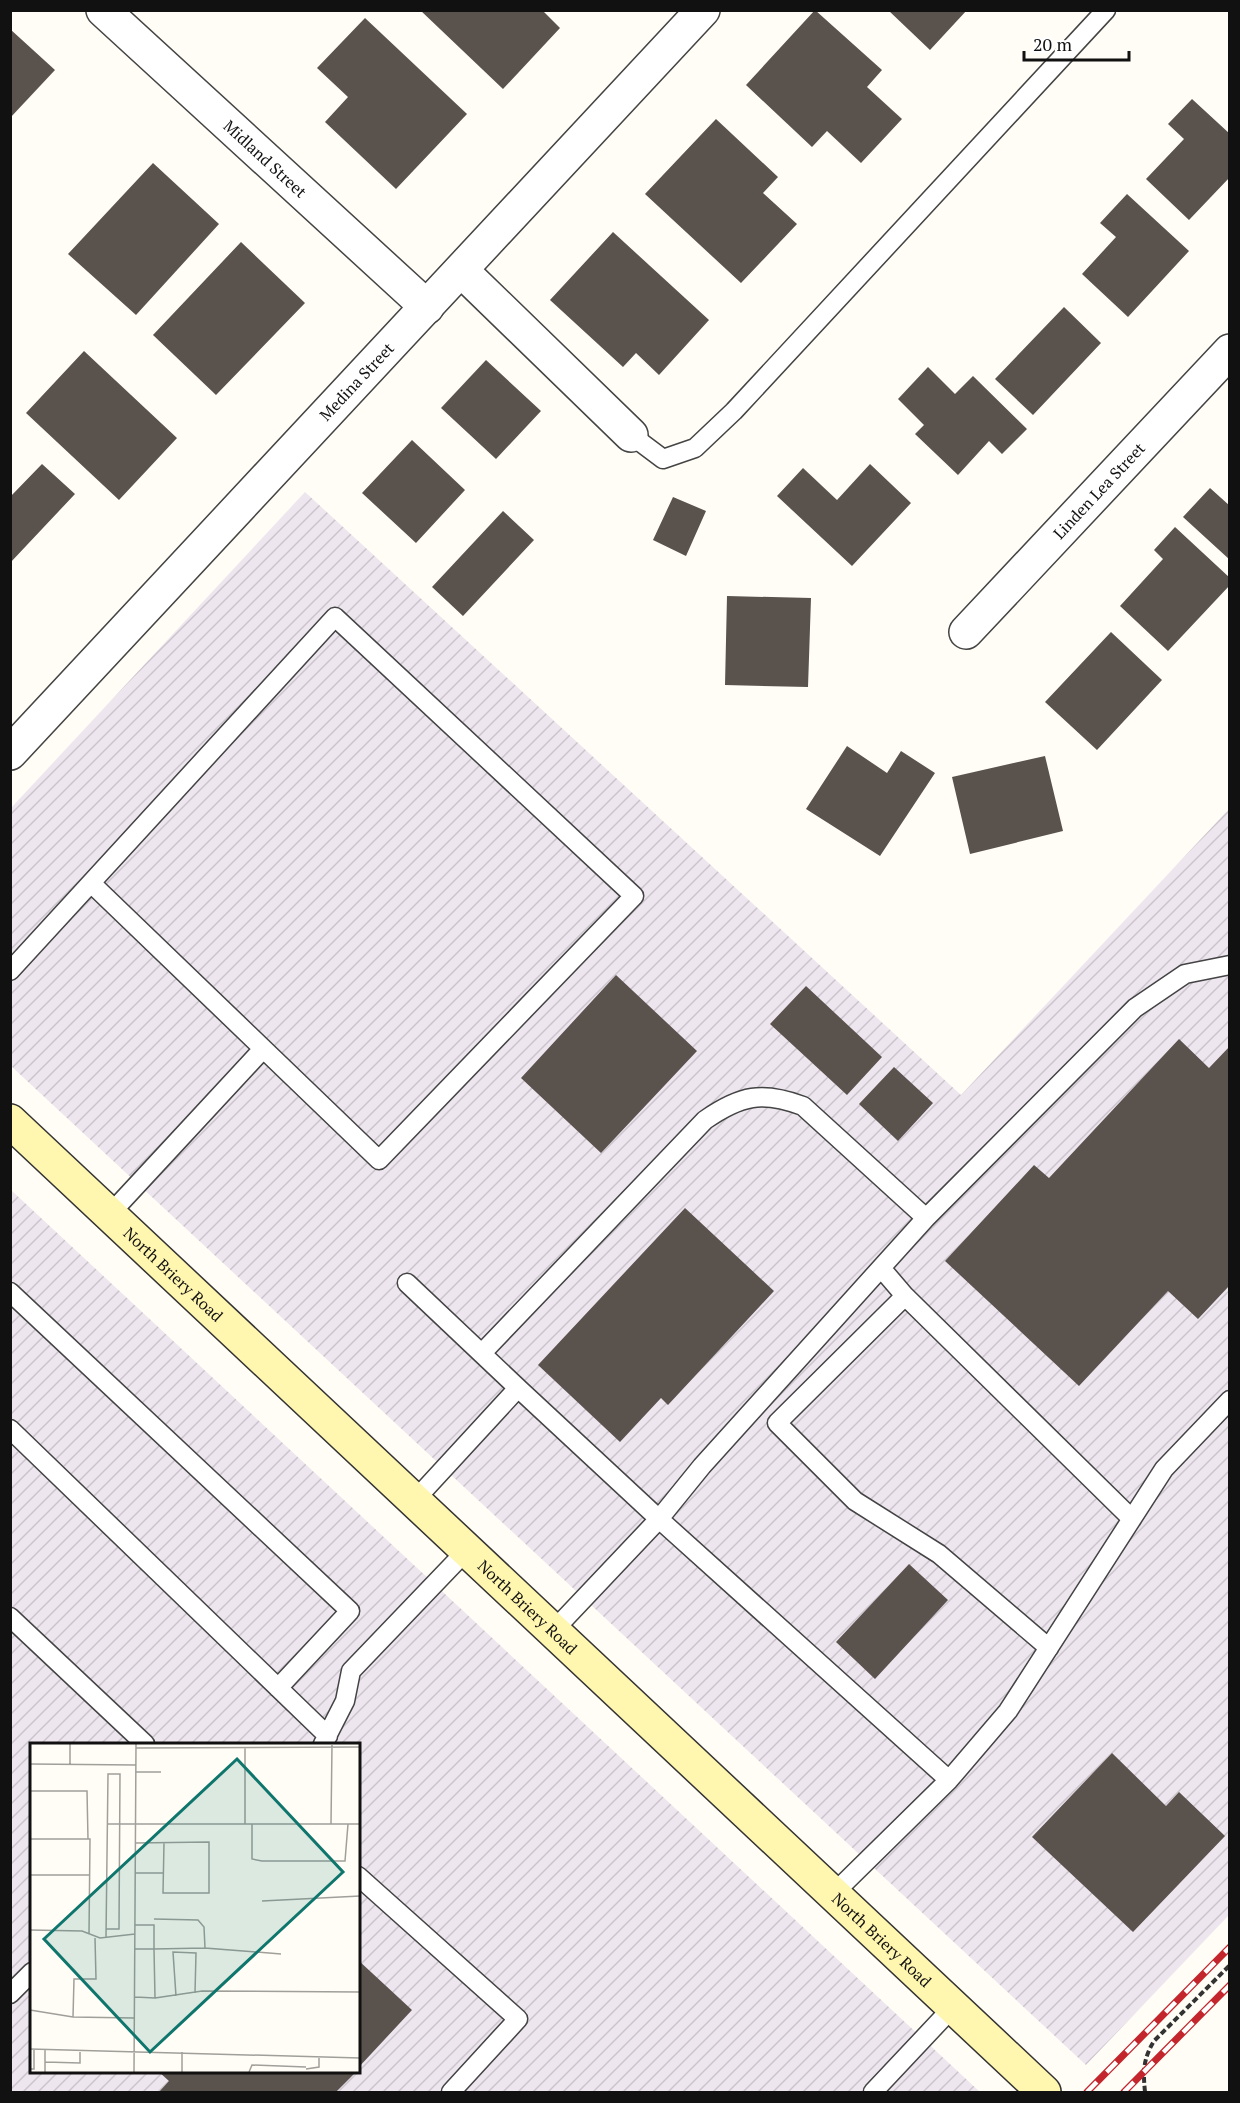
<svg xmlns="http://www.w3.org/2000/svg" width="1240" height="2103" viewBox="0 0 1240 2103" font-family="'PT Serif',serif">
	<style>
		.industrial { fill: url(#industrial-furrows); fill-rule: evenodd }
		.building { fill: #5a524d }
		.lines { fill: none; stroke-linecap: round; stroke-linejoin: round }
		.lane-casing { stroke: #444; stroke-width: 21 }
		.street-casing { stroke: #444; stroke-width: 36 }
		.secondary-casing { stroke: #333; stroke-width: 36 }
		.path { stroke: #333; stroke-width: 4; stroke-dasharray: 6 3; stroke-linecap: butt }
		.lane { stroke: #fff; stroke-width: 18 }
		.street { stroke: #fff; stroke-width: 33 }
		.secondary { stroke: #fff6b0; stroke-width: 33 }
		.rail-casing { stroke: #c4262e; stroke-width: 7 }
		.rail { stroke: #fff; stroke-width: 4.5; stroke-dasharray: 14; stroke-linecap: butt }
		.labels { text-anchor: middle; stroke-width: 6; stroke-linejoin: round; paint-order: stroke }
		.street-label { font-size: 16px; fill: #111; stroke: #fff }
		.inset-road { fill: none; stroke: #a09f9a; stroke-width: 1.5 }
		.view { fill: #0f766e; fill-opacity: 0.15; stroke: #0f766e; stroke-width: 3 }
		.inset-edge { fill: none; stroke: #111; stroke-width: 3 }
	</style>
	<defs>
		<pattern id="industrial-furrows" width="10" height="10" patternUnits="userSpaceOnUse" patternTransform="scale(1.5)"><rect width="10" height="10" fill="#eee6ef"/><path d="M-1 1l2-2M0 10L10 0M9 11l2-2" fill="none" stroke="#cbc4cc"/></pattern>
	</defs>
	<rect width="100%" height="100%" fill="#fffdf5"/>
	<path class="industrial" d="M305 492 961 1095 1229 809V1915L1086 2065 11 1066 10 809Z
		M11 1190 980 2092H11ZM32 1744H358V2072H32Z"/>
	<path class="building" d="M420 10H542L560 28 503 89Z
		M815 10 882 70 867 87 902 119 861 163 827 131 812 147 746 85Z
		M888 10H967L930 50Z
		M365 18 467 114 396 189 325 122 348 97 317 68Z
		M10 29 55 70 10 118Z
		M1192 99 1230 134V177L1189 220 1146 179 1184 139 1168 124Z
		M716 119 778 177 763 193 797 224 741 283 645 194Z
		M153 163 219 224 136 315 68 254Z
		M1127 194 1189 251 1128 317 1082 274 1116 237 1100 223Z
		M613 232 709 320 659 375 636 353 623 367 550 300Z
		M241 242 305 303 216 395 153 335Z
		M1064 307 1101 343 1033 415 995 379Z
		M84 351 177 438 119 500 26 413Z
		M486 360 541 411 496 459 441 408Z
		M928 367 955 394 973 376 1027 429 1002 454 989 441 958 475 915 434 924 425 898 399Z
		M412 440 465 490 416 543 362 493Z
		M42 464 75 494 10 563V497Z
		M870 464 911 503 852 566 777 496 803 468 837 500Z
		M1210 488 1230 506V560L1183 517Z
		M673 497 706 511 686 556 653 540Z
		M503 511 534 540 463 616 432 587Z
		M1175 527 1230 578V585L1168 651 1120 606 1163 559 1154 550Z
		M727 596 811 598 808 687 725 685Z
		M1111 632 1162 680 1097 750 1045 702Z
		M847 746 887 773 901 751 935 773 880 856 806 809Z
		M1045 756 1063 831 970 854 952 777Z
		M616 975 697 1051 601 1153 521 1078Z
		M806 986 882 1057 847 1095 770 1024Z
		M1179 1039 1209 1068 1230 1046V1285L1198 1319 1168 1291 1079 1386 945 1261 1034 1165 1049 1178Z
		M894 1067 933 1103 898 1141 859 1104Z
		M685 1208 774 1291 668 1405 661 1398 620 1442 538 1365Z
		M909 1564 948 1600 875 1679 836 1642Z
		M1112 1753 1166 1806 1179 1792 1225 1836 1133 1932 1032 1837Z
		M358 1960 412 2010 358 2068Z
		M159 2072H356L336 2092H159L169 2081Z"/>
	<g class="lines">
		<defs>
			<path id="lane" d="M631 435 663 459 695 448 734 411 1106 10
				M10 971 335 617 634 896 379 1160 91 883
				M110 1214 263 1049
				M881 1268 905 1296
				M407 1283 518 1388
				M10 1292 350 1611 278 1688
				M482 1353 705 1120C741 1095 762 1091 803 1106L926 1218 1135 1008 1185 974 1230 965
				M10 1429 328 1736
				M414 1501 518 1388 659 1519 702 1466 926 1218
				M10 1617 145 1744
				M553 1631 659 1519 949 1780 833 1894
				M1049 1648 939 1554 855 1501 777 1423 905 1296 1132 1519
				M323 1744 345 1701 351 1671 467 1550
				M949 1780 1008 1711 1164 1469 1230 1400
				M358 1876 518 2019 451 2092
				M10 1994 32 1972
				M873 2092 953 2007"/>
			<g id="street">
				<path id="s1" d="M103 10 427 307"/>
				<path d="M461 270 631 435"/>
				<path id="s2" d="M966 632 1230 351"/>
				<path id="s3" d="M10 753 703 10"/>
			</g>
			<g id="secondary">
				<path id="s4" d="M10 1121 1044 2092"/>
			</g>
		</defs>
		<use href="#lane" class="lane-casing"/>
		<use href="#street" class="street-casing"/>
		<use href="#secondary" class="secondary-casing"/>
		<path class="path" d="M1145 2092C1143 2072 1143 2059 1154 2041L1230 1965"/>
		<use href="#lane" class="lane"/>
		<use href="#street" class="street"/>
		<use href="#secondary" class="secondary"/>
		<defs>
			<path id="rail" d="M1087 2092 1230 1947
				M1124 2092 1230 1985"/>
		</defs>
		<use href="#rail" class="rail-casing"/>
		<use href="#rail" class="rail"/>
	</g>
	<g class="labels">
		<g class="street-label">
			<text dy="6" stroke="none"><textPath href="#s1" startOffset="220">Midland Street</textPath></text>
			<text dy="6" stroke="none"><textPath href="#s3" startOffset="508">Medina Street</textPath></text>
			<text dy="6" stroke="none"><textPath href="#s2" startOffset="194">Linden Lea Street</textPath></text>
			<text dy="6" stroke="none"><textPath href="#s4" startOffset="224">North Briery Road</textPath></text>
			<text dy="6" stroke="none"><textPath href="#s4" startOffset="710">North Briery Road</textPath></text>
			<text dy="6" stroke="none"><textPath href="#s4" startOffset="1196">North Briery Road</textPath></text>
		</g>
	</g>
	<g transform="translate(30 1743)">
		<rect width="330" height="330" fill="#fffdf5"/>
		<path class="inset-road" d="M215 4V81M106 5 330 4M0 21 106 22M40 22V1M106 29H131M0 48H57L58 96M78 81H330M222 81V116L232 118H315L318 81M301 81 302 2M0 96H60L59 191M105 100 179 99V150H133L134 100M105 130H133M0 132H60M232 158 330 153M124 176 168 177 174 184 175 205 251 211M105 182H124V206L175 205M0 187 52 188 70 195 105 191M76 194 78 31H90L89 186H76M65 195 66 236H44L43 274 104 275M146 253 143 209 166 210 165 250M105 254 125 255 124 206H105M125 255 172 248 330 249M0 267 43 274M0 306 330 315M15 319 50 320V307M0 326H4V306M276 326 289 324V314M15 329V307M104 329 106 1M152 329V309M219 329 222 322 276 324"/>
		<path class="view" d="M207 16 313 129 120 309 14 196Z"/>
		<rect width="330" height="330" class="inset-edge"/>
	</g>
	<rect width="1240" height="2103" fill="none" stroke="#111111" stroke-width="24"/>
	<path d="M1024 51v9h105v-9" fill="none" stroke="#111111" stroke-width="3"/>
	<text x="1033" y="51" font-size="18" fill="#111111" stroke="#ffffff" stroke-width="4.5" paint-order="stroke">20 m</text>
</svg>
